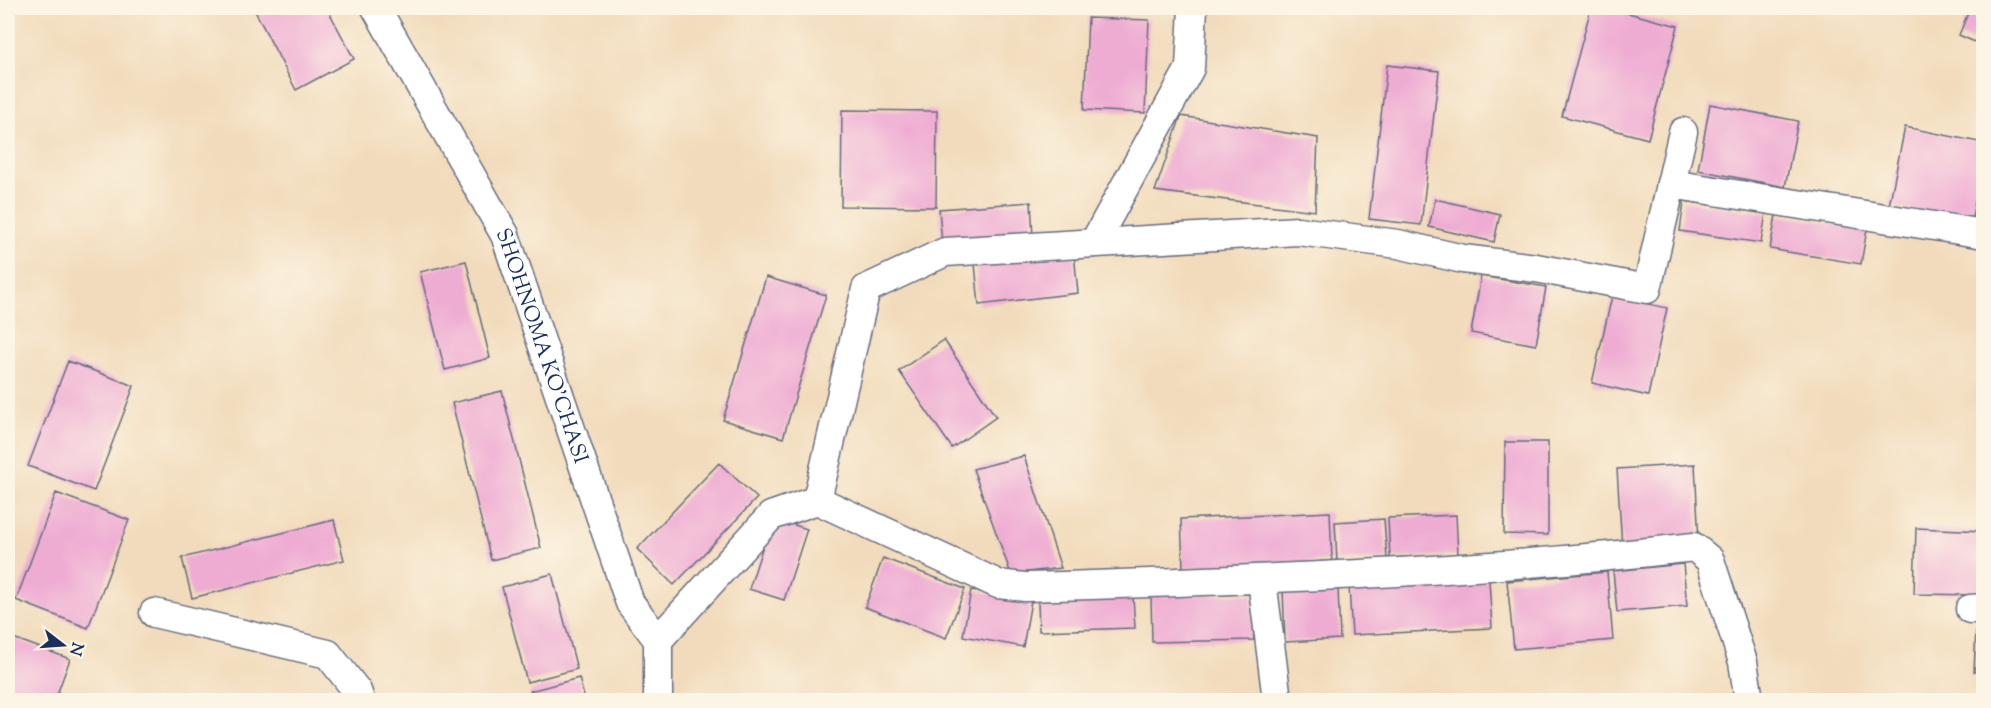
<svg xmlns="http://www.w3.org/2000/svg" width="1991" height="708" viewBox="0 0 1991 708" font-family="'Sorts Mill Goudy',serif">
	<style>
		.building { fill: #efacd3 }
		.lines { fill: none; stroke-linecap: round; stroke-linejoin: round }
		.street-casing { stroke: #666b7f; stroke-width: 31 }
		.street { stroke: #fff; stroke-width: 28 }
		.labels { text-anchor: middle; stroke-width: 4.5; stroke-linejoin: round; paint-order: stroke }
		.street-label { font-size: 21px; fill: #1b2f5e; stroke: #fcf5e5 }
	</style>
	<rect width="100%" height="100%" fill="#fcf5e5"/>
	<filter id="ink" filterUnits="userSpaceOnUse"><feTurbulence type="fractalNoise" baseFrequency=".0167" numOctaves="2"/><feDisplacementMap in="SourceGraphic" scale="12" xChannelSelector="R" yChannelSelector="G"/><feConvolveMatrix kernelMatrix="1 2 1 2 8 2 1 2 1" color-interpolation-filters="sRGB"/></filter>
	<filter id="wash" filterUnits="userSpaceOnUse"><feTurbulence type="fractalNoise" baseFrequency=".008" numOctaves="4" result="noise"/><feDisplacementMap in="SourceGraphic" scale="24" xChannelSelector="R" yChannelSelector="G"/><feGaussianBlur stdDeviation="1.35" result="paint"/><feColorMatrix in="noise" values="0 0 0 0 0 0 0 0 0 0 0 0 0 0 0 0 0 1.4 0 .05"/><feComposite in="paint" operator="in"/></filter>
	<g filter="url(#wash)">
		<rect width="100%" height="100%" fill="#f2dbbc"/>
		<g id="blocks">
			<path class="building" d="M256 8H327L354 59 296 90 254 9Z
				M1591 8H1609L1678 26 1648 139 1562 116Z
				M1970 8H1984V46L1959 35Z
				M1088 18 1149 20 1145 113 1084 110Z
				M1387 65 1439 71 1421 225 1369 219Z
				M1710 104 1798 121 1785 187 1698 170Z
				M842 110 937 111 936 207 841 206Z
				M1181 116 1318 138 1315 211 1155 191Z
				M1905 127 1984 143V158L1971 222 1889 206Z
				M1435 199 1500 214 1494 242 1429 227Z
				M1684 201 1766 213 1761 243 1680 231Z
				M1031 202 1033 237 942 244 939 209Z
				M1776 215 1867 229 1861 264 1770 249Z
				M1074 253 1078 293 979 305 975 264Z
				M466 261 490 358 445 370 420 272Z
				M1481 276 1546 287 1536 345 1471 333Z
				M766 277 826 295 783 438 723 420Z
				M1612 296 1667 308 1648 396 1592 383Z
				M944 340 996 417 952 448 899 371Z
				M68 361 134 386 94 491 28 466Z
				M502 391 541 548 491 560 452 403Z
				M1505 442H1548V535L1504 534Z
				M1024 456 1061 568 1011 574 973 469Z
				M719 463 757 498 674 585 637 549Z
				M1695 464 1699 543 1622 547 1617 469Z
				M56 493 129 520 88 628 16 600Z
				M1330 512 1332 561 1183 568 1181 519Z
				M1456 515 1458 555 1390 558 1388 518Z
				M772 518 807 529 784 600 749 589Z
				M1384 519 1387 559 1337 561 1335 522Z
				M334 520 344 560 192 598 182 558Z
				M1916 528 1984 531V595L1914 594Z
				M883 558 965 589 946 638 865 607Z
				M1683 564 1687 606 1617 612 1613 571Z
				M1607 572 1613 640 1514 649 1507 581Z
				M552 574 577 669 527 682 502 587Z
				M1489 580 1492 628 1352 635 1349 587Z
				M1338 587 1340 639 1285 642 1283 590Z
				M971 590 1031 601 1023 647 963 636Z
				M1253 594 1254 640 1152 642 1151 596Z
				M1133 597 1135 628 1039 631 1038 601Z
				M1976 629 1984 630V672H1974Z
				M8 636 70 659 55 700H8Z
				M579 678 585 700H532L530 691Z"/>
		</g>
	</g>
	<g filter="url(#ink)">
		<use href="#blocks" fill-opacity="0" stroke="#666b7f" stroke-width="1.5"/>
		<g class="lines">
			<defs>
				<g id="street">
					<path id="s1" d="M376 8 505 235 630 603 658 640V700"/>
					<path d="M1671 184 1984 234"/>
					<path d="M1095 241 1190 68 1193 8"/>
					<path d="M817 500 866 289 945 252 1298 231 1398 244 1463 259 1536 268 1647 289 1683 132"/>
					<path d="M1262 580 1277 700"/>
					<path d="M1970 609 1984 608"/>
					<path d="M154 613 328 654 357 691 360 700"/>
					<path d="M658 640 771 516 817 500 998 584 1025 587C1248 580 1472 573 1694 547L1710 560 1743 662 1749 700"/>
				</g>
			</defs>
			<use href="#street" class="street-casing"/>
			<use href="#street" class="street"/>
		</g>
	</g>
	<g class="labels">
		<g class="street-label">
			<text dy="7" stroke="none"><textPath href="#s1" startOffset="378">SHOHNOMA KO'CHASI</textPath></text>
		</g>
	</g>
	<rect width="1991" height="708" fill="none" stroke="#fcf5e5" stroke-width="30"/>
	<g transform="translate(63 645) rotate(107)" stroke="#fcf5e5" stroke-width="4.5" paint-order="stroke">
	<path d="M0-4.5L10 22L0 15L-10 22Z" fill="#1b2f5e"/>
	<text y="-9" font-size="16" font-weight="bold" text-anchor="middle" fill="#1b2f5e">N</text>
	</g>
</svg>
